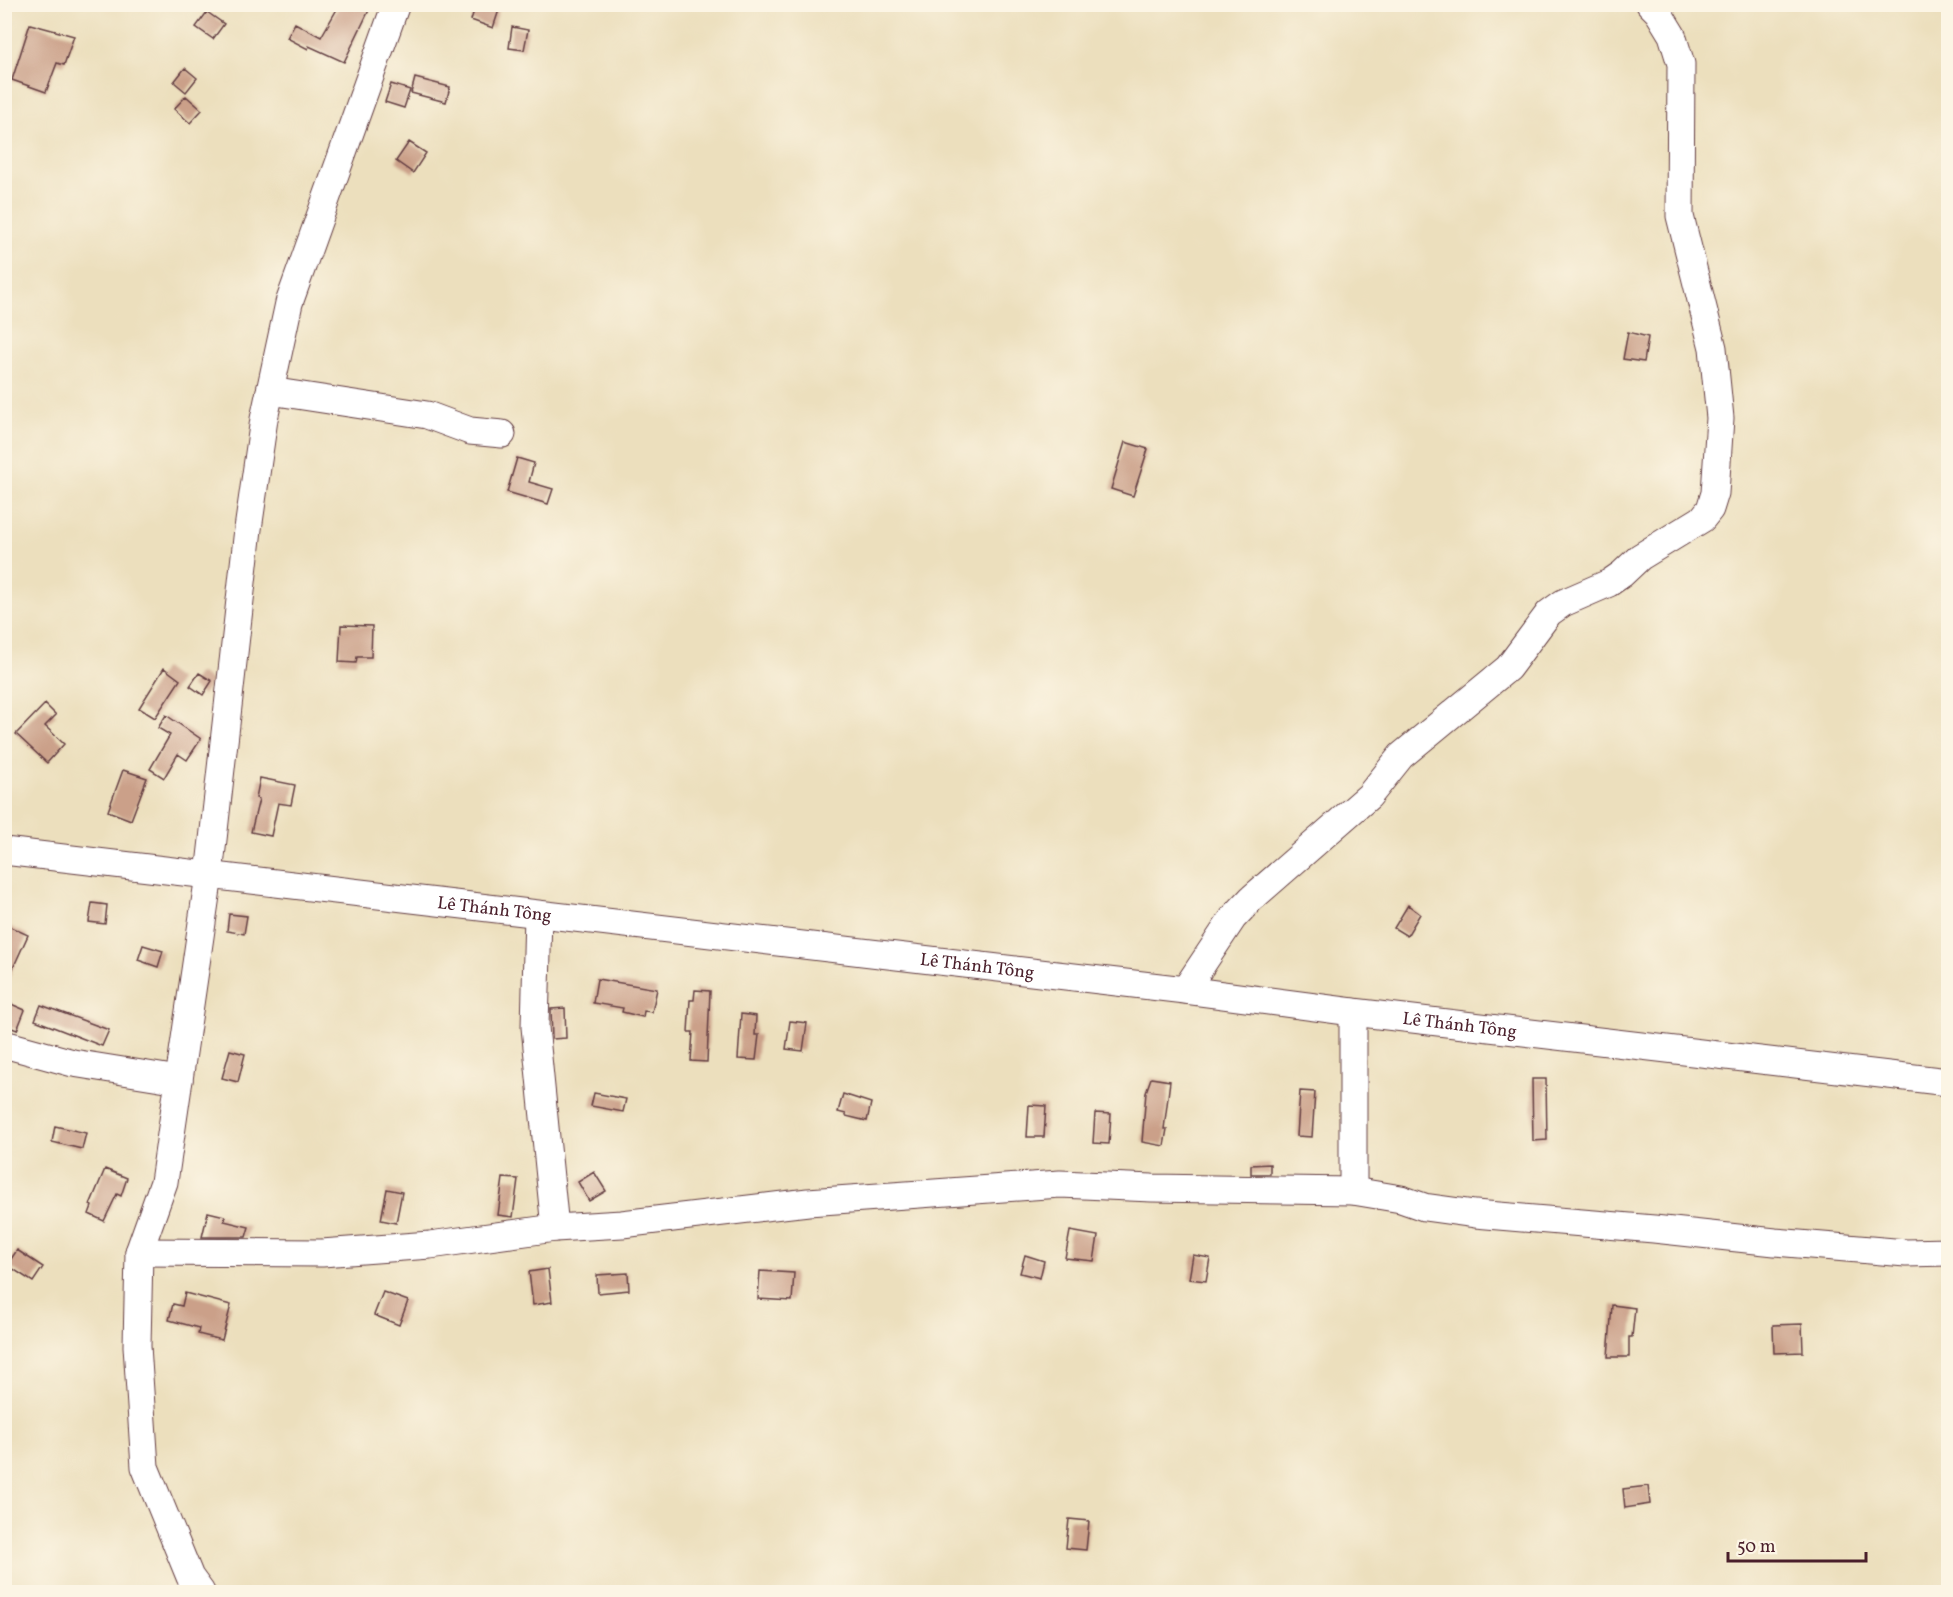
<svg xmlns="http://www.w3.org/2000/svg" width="1953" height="1597" viewBox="0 0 1953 1597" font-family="Vollkorn,serif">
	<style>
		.building { fill: #cba089 }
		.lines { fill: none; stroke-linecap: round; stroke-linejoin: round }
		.minor-casing { stroke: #623c41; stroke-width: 29 }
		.minor { stroke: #fff; stroke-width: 27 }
		.labels { text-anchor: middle; stroke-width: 5; stroke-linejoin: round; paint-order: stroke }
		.street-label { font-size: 18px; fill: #4a1f2b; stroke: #fcf5e5 }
	</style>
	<rect width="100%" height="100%" fill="#fcf5e5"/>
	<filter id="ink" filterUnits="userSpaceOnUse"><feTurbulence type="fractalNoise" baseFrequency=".0167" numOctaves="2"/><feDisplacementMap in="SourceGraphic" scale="12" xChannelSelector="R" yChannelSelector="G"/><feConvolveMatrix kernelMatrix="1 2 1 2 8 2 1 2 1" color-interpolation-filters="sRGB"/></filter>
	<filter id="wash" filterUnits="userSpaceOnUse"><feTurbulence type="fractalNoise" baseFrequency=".008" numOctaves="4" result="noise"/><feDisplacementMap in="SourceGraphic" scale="24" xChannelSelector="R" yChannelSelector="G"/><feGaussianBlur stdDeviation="1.35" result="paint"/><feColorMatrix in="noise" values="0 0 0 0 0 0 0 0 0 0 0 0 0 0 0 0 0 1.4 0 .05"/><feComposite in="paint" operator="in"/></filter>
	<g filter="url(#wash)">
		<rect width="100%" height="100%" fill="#ecdfbd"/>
		<g id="blocks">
			<path class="building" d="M340 4H372L344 62 309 46 308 49 287 38 295 23 321 37Z
				M476 4H501L493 28 471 20Z
				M207 12 224 24 213 39 196 27Z
				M30 24 74 36 64 65 57 63 46 92 12 80Z
				M512 27 528 30 524 50 509 48Z
				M185 68 197 78 186 92 174 82Z
				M415 78 450 87 446 102 411 93Z
				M391 84 410 90 404 108 385 102Z
				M186 96 202 110 190 123 174 109Z
				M409 142 426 153 413 173 396 161Z
				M1628 332 1648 337 1644 362 1623 359Z
				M1125 442 1148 449 1133 496 1111 489Z
				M517 458 534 463 529 482 553 489 548 504 507 492Z
				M341 625 372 626 371 657H357L356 663 339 662Z
				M164 668 180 680 155 718 139 708Z
				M199 673 212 681 203 695 190 686Z
				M45 704 56 715 45 726 64 744 47 763 16 734Z
				M166 715 201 739 187 760 178 754 164 778 150 769 170 735 158 728Z
				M123 770 147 778 131 820 108 811Z
				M260 778 295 785 291 805 278 803 271 836 251 832 259 799 256 798Z
				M92 903 107 905 105 924 89 922Z
				M1408 905 1420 914 1407 936 1394 928Z
				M229 914 247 916 244 934 227 931Z
				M4 924 28 935 4 988Z
				M143 945 163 951 158 967 138 960Z
				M597 979 657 989 652 1012 644 1011 643 1017 622 1012 623 1008 593 1003Z
				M695 990 710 991 707 1062 691 1061 693 1032H688L690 1000H694Z
				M4 1001 25 1010 17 1030 4 1025Z
				M41 1005 109 1030 102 1046 35 1020Z
				M565 1008 566 1038 552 1039 551 1009Z
				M741 1014 756 1016 755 1035H759L756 1060 738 1059Z
				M790 1021 807 1023 803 1051 786 1049Z
				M230 1050 245 1054 238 1082 222 1078Z
				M1151 1078 1170 1081 1164 1129H1167L1164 1146 1142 1142 1146 1092Z
				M1532 1079H1546L1547 1140 1533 1141Z
				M1300 1091 1315 1092 1312 1137 1297 1136Z
				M594 1093 626 1099 623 1112 591 1106Z
				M843 1094 871 1103 867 1121 846 1116V1114L838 1112Z
				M1029 1105 1046 1106 1044 1137H1027Z
				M1095 1113 1111 1114 1109 1144 1093 1143Z
				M55 1126 86 1133 82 1149 52 1142Z
				M1270 1164V1174H1251V1165Z
				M105 1169 127 1178 121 1196 117 1194 104 1221 89 1214 92 1206 90 1205Z
				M594 1172 606 1191 589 1201 578 1182Z
				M503 1178 518 1179 513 1217 498 1215Z
				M387 1189 402 1192 396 1223 381 1220Z
				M208 1212 225 1216 224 1221 249 1227 246 1237H202Z
				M1070 1231 1098 1236 1094 1261 1065 1258Z
				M17 1250 43 1267 33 1282 7 1265Z
				M1025 1255 1044 1261 1040 1278 1020 1273Z
				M1193 1255 1210 1258 1206 1281 1189 1279Z
				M548 1269 552 1302 533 1305 529 1272Z
				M760 1271 794 1273 792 1301 758 1299Z
				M628 1273 629 1290 598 1293 597 1275Z
				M383 1292 408 1301 399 1325 374 1315Z
				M185 1293 231 1305 222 1340 198 1334 199 1328 169 1320 173 1304 182 1306Z
				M1612 1305 1635 1308 1632 1337H1629V1357H1608Z
				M1802 1324 1803 1352 1774 1353 1773 1325Z
				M1648 1486 1650 1504 1625 1508 1623 1489Z
				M1069 1519 1089 1521 1086 1550 1066 1548Z"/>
		</g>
	</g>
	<g filter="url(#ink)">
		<use href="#blocks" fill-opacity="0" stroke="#623c41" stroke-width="1.5"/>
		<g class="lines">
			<defs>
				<g id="minor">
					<path d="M270 391 427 415 470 431 502 434"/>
					<path id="s1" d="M4 851 1185 990 1353 1012 1948 1082"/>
					<path d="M538 915 535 1027 555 1228"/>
					<path d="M1185 990 1233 918 1251 899 1369 796 1401 756 1508 668 1549 613 1563 603 1609 583 1622 574 1640 557 1702 519 1710 509 1715 493 1720 418 1713 348 1680 216 1681 64 1672 35 1658 12 1650 4"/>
					<path d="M4 1044 73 1063 179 1080"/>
					<path d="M1353 1191V1012"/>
					<path d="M139 1252 322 1253 430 1245 555 1228 622 1224 808 1202 1060 1184 1152 1188 1353 1191 1401 1199 1424 1207 1475 1214 1654 1229 1775 1242 1906 1253 1948 1252"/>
					<path d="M201 1592 190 1577 145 1467 137 1346 139 1252 164 1182 209 875 248 529 264 419 289 303 396 4"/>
				</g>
			</defs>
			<use href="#minor" class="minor-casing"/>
			<use href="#minor" class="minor"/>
		</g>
	</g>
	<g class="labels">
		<g class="street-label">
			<text dy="6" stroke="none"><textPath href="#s1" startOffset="494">Lê Thánh Tông</textPath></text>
			<text dy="6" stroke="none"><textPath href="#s1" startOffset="980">Lê Thánh Tông</textPath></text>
			<text dy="6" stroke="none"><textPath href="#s1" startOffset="1466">Lê Thánh Tông</textPath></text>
		</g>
	</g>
	<rect width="1953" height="1597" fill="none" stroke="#fcf5e5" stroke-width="24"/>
	<path d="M1728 1552v9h138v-9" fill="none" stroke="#4a1f2b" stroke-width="3"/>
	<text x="1737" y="1552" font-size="18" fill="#4a1f2b" stroke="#fcf5e5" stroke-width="4.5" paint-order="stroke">50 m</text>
</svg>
